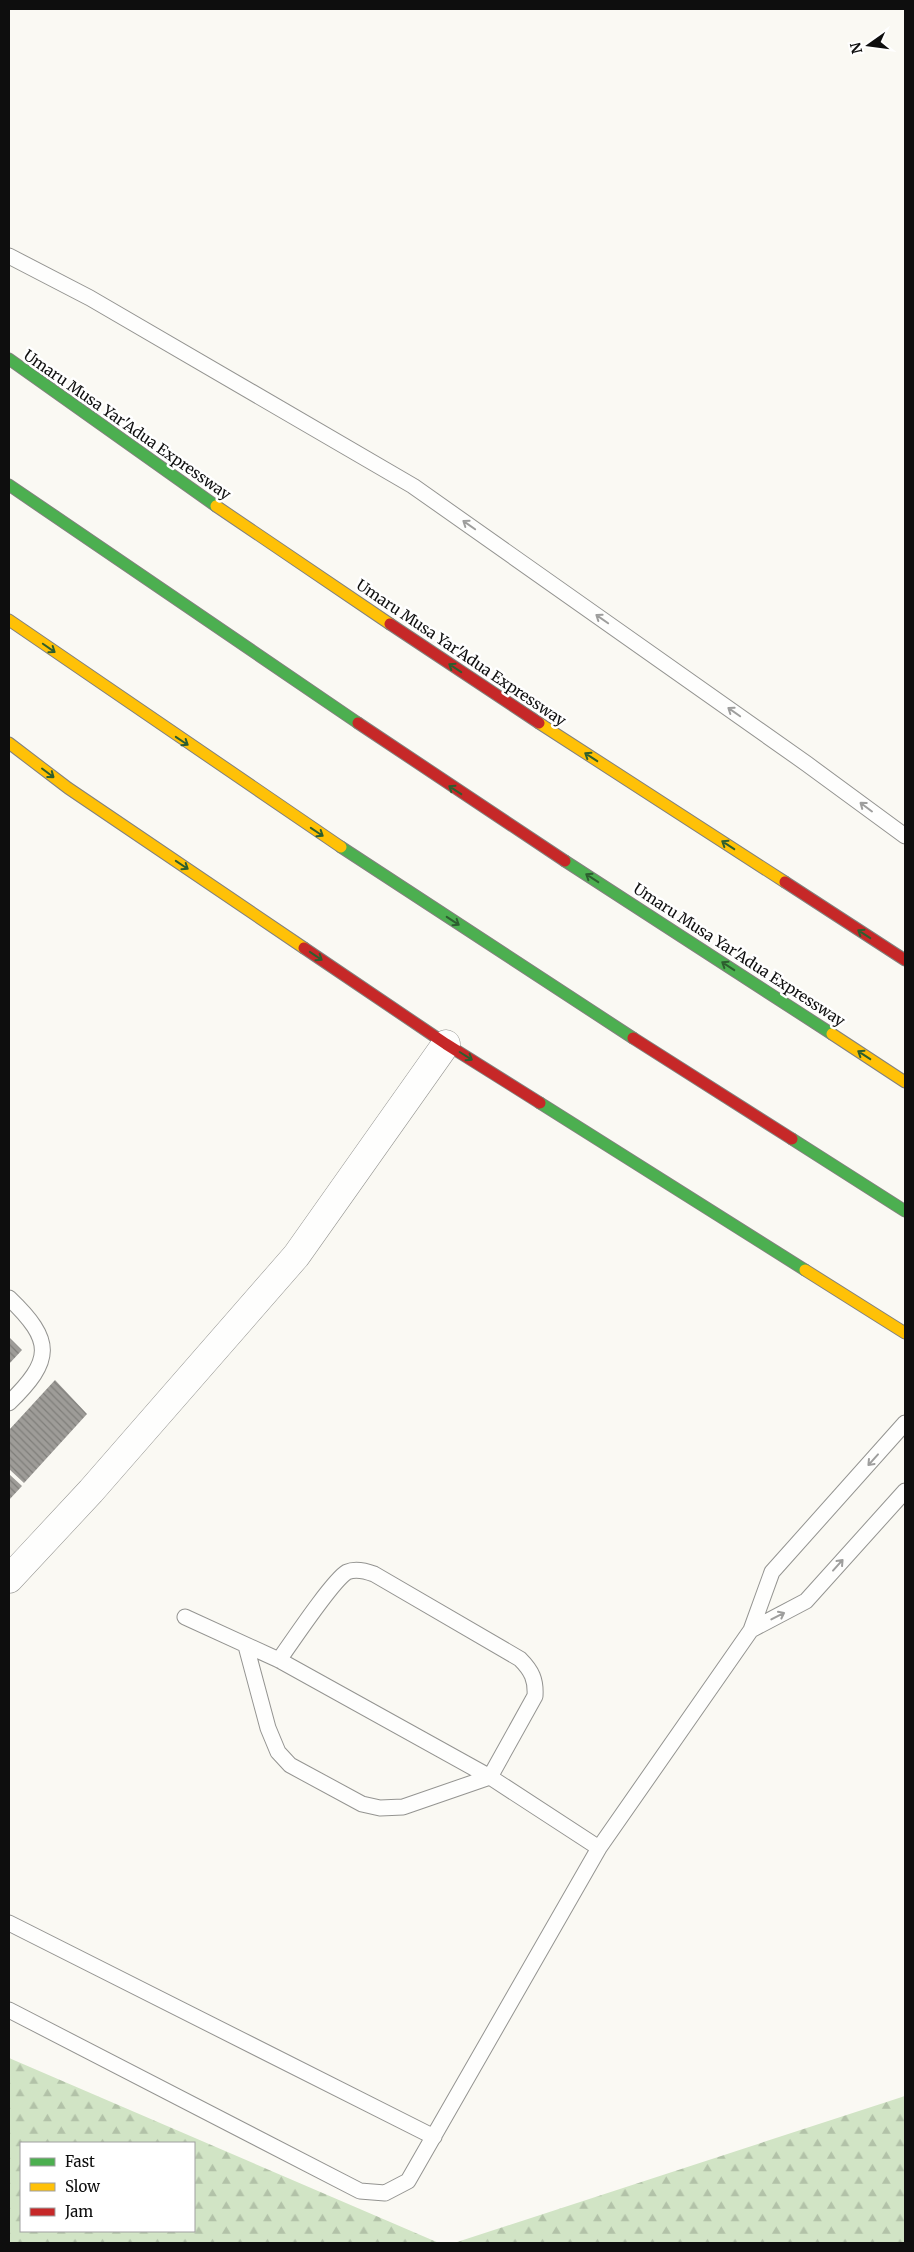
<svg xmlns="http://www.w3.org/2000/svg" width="914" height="2252" viewBox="0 0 914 2252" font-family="Merriweather,serif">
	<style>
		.forest { fill: url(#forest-firs); fill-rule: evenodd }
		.building { fill: url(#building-back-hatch) }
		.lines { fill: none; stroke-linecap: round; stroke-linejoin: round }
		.lane-casing { stroke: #949491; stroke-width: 17 }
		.street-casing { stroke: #949491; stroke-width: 29 }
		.fast-casing { stroke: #82817e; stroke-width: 13 }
		.slow-casing { stroke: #82817e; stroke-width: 13 }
		.jam-casing { stroke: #82817e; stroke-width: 13 }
		.lane { stroke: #fefefd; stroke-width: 15 }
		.street { stroke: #fefefd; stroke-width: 28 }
		.fast { stroke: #4caf50; stroke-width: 11 }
		.slow { stroke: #ffc107; stroke-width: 11 }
		.jam { stroke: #c62828; stroke-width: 11 }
		.oneway { stroke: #9e9e9d }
		.oneway2 { stroke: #2d5e2f }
		.labels { text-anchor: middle; stroke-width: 5; stroke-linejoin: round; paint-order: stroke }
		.street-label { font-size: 15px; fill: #0e0e0e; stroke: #fff }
	</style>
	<defs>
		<pattern id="forest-firs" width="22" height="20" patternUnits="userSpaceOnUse" patternTransform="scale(1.25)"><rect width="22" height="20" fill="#d1e4c5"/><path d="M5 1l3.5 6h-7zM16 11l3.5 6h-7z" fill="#b2c2a8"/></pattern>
		<pattern id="building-back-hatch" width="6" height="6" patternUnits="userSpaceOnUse" patternTransform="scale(1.25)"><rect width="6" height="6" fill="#9e9c98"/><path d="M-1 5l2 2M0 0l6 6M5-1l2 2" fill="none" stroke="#7f7e7a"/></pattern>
	</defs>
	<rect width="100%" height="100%" fill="#faf9f3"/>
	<path class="forest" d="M9 2058 439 2243H9ZM21 2143H194V2231H21Z
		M905 2096V2243H454Z"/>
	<path class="building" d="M9 1337 22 1350 9 1364Z
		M55 1380 87 1414 24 1483 9 1469V1430Z
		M9 1474 22 1486 9 1500Z"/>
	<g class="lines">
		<defs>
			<path id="lane" d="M9 256 90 298 413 486 807 764 905 836
				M9 1298C54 1341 53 1360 9 1403
				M185 1617 279 1660 490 1777 599 1848
				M751 1630 806 1601 905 1491
				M246 1646 268 1728 278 1752 290 1765 362 1804 380 1808 403 1807 490 1777 535 1696C536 1680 532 1671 520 1659L374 1574C366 1571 356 1568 347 1572 333 1580 291 1643 279 1660
				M9 1923 434 2137
				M9 2010 360 2191 385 2193 408 2181 599 1848 751 1630 772 1572 905 1423"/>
			<path id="street" d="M9 1579 91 1491 296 1256 446 1044"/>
			<path id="fast" d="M9 359 216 506
				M9 485 358 723
				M341 847 633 1038
				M565 861 832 1034
				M540 1103 805 1270
				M792 1139 905 1211"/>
			<path id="slow" d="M216 506 390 624
				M9 620 341 847
				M539 723 785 882
				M9 743 68 788 304 948
				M832 1034 905 1082
				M805 1270 905 1333"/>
			<path id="jam" d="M390 624 539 723
				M358 723 565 861
				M785 882 905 960
				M304 948 446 1044 540 1103
				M633 1038 792 1139"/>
		</defs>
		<use href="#lane" class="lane-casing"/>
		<use href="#street" class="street-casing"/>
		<use href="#fast" class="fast-casing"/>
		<use href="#slow" class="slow-casing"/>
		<use href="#jam" class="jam-casing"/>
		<use href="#lane" class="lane"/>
		<use href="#street" class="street"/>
		<use href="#fast" class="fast"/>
		<use href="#slow" class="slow"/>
		<use href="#jam" class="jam"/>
	</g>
	<defs><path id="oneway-shaft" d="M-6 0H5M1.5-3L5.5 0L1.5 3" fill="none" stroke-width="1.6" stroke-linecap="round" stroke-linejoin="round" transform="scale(1.25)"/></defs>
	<g class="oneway">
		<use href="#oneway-shaft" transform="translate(469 525) rotate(-145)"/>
		<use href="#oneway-shaft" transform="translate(602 619) rotate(-145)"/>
		<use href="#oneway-shaft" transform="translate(734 712) rotate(-145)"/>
		<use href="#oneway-shaft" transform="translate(866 807) rotate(-143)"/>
		<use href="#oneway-shaft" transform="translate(873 1460) rotate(132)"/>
		<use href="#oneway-shaft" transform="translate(838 1565) rotate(-48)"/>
		<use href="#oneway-shaft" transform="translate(778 1616) rotate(-27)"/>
	</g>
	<g class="oneway2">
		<use href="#oneway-shaft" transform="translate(49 648) rotate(35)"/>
		<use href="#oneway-shaft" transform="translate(455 668) rotate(-146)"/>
		<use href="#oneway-shaft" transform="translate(182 741) rotate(34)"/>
		<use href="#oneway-shaft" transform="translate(591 757) rotate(-147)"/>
		<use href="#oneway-shaft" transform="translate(48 773) rotate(37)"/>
		<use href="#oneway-shaft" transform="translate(455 790) rotate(-147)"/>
		<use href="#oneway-shaft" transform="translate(317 832) rotate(34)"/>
		<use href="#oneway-shaft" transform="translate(728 845) rotate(-147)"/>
		<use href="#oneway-shaft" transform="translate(182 865) rotate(34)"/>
		<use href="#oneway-shaft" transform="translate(592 878) rotate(-147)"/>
		<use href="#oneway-shaft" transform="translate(453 921) rotate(33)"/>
		<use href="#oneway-shaft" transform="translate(864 934) rotate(-147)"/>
		<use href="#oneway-shaft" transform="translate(316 956) rotate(34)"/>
		<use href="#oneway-shaft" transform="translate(728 966) rotate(-147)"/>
		<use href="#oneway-shaft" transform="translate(864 1055) rotate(-147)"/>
		<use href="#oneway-shaft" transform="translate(466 1056) rotate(32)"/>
	</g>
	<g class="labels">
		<g class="street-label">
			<text transform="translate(127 425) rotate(35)" y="5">Umaru Musa Yar'Adua Expressway</text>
			<text transform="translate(461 653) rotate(34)" y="5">Umaru Musa Yar'Adua Expressway</text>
			<text transform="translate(739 955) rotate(33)" y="5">Umaru Musa Yar'Adua Expressway</text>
		</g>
	</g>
	<rect width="914" height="2252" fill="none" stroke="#0e0e0e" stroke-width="20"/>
	<rect x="20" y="2142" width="175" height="90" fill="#ffffff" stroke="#9f9f9f"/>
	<rect x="30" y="2158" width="25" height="8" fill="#4caf50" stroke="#9f9f9f"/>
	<text x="65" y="2167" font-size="15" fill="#0e0e0e">Fast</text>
	<rect x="30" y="2183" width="25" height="8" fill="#ffc107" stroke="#9f9f9f"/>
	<text x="65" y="2192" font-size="15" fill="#0e0e0e">Slow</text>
	<rect x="30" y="2208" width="25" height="8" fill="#c62828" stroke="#9f9f9f"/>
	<text x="65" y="2217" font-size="15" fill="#0e0e0e">Jam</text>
	<g transform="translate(869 45) rotate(256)" stroke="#ffffff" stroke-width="4" paint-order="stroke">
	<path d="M0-4L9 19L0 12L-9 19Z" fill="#0e0e0e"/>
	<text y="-8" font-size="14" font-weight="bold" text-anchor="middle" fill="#0e0e0e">N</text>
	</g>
</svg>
